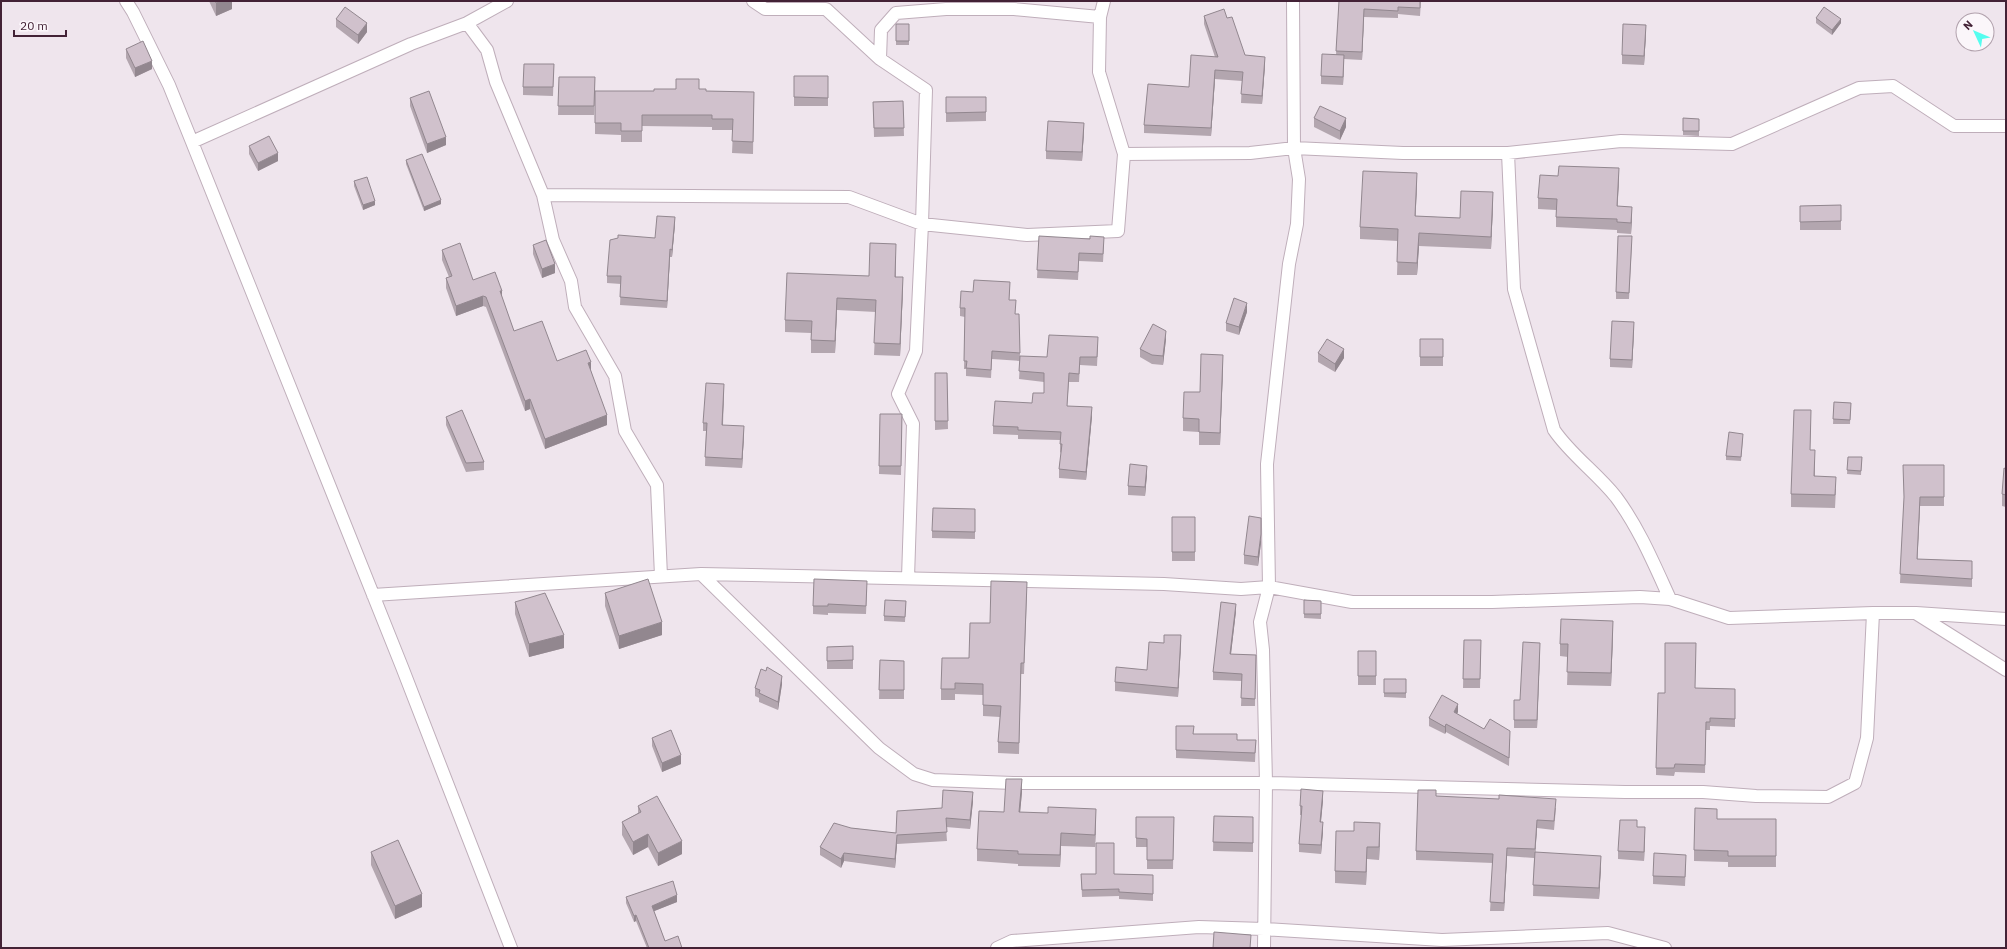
<svg xmlns="http://www.w3.org/2000/svg" width="2007" height="949" viewBox="0 0 2007 949" font-family="'IBM Plex Sans',sans-serif">
	<style>
		.lines { fill: none; stroke-linecap: round; stroke-linejoin: round }
		.minor-casing { stroke: #bfaeba; stroke-width: 14 }
		.minor { stroke: #fff; stroke-width: 12 }
		.wall { fill: #b3a6af }
		.shaded-wall { fill: #92878f }
		.building { fill: #d0c1cc; stroke: #92878f }
	</style>
	<rect width="100%" height="100%" fill="#efe5ed"/>
	<g class="lines">
		<defs>
			<path id="minor" d="M126 1 133 12 169 85 192 142 402 667 511 948
				M753 1 765 9H826L880 59 881 30 896 13 946 9H1014L1100 17
				M1104 1 1100 17 1099 72 1124 154
				M1293 1 1294 148 1299 179 1297 224 1289 264 1267 464 1269 587 1352 602H1492L1640 597 1670 599 1729 618 1873 613H1916L2006 619
				M467 23 487 50 496 82 543 195 553 240 571 281 575 307 615 376 625 431 657 485 661 576
				M192 142 411 44 467 23 507 1
				M1508 153 1514 289 1554 430C1571 455 1597 473 1616 497 1639 528 1654 564 1670 599
				M543 195 849 197 922 224 926 90 880 59
				M701 574 879 748 914 774 933 780 1013 783H1266L1625 792H1703L1756 796 1828 797 1855 783 1867 738 1873 613
				M908 578 913 424 898 394 916 351 922 224 1027 235 1118 231 1124 154 1250 153 1294 148 1403 153H1508L1621 141 1732 144 1859 88 1893 86 1954 126H2006
				M373 595 701 574 1164 584 1241 589 1269 587 1260 622 1263 650 1266 783 1264 948
				M1917 614 2006 670
				M997 948 1012 941 1199 927 1264 929 1442 940 1608 933 1665 948"/>
		</defs>
		<use href="#minor" class="minor-casing"/>
		<use href="#minor" class="minor"/>
	</g>
	<path class="wall" d="M209 1H232V9L216 16Z
		M1339 1H1421L1420 16 1398 14V18L1364 17 1362 60 1344 59 1343 85 1321 84V76L1336 55Z
		M1204 16 1227 18 1245 55 1265 65 1262 104 1241 103 1242 81 1215 79 1211 136 1144 133V125L1189 87 1215 57 1204 24Z
		M1816 18 1841 23 1832 35 1816 23Z
		M336 19 367 32 358 44 336 27Z
		M896 24H909V45H896Z
		M1646 34 1644 65 1622 64V55Z
		M126 49 152 69 135 77 126 58Z
		M554 64 553 96 523 95V87Z
		M794 76H828V106H794Z
		M559 77H595L594 115H558Z
		M699 89 706 91 754 92 753 154 732 153 733 130H712V127L642 126V142H621V135L595 134V91H654Z
		M946 97H986V121L946 122Z
		M410 98 446 145 427 153 410 106Z
		M903 101 904 136 874 137 873 102Z
		M1314 118 1346 127 1340 140 1314 127Z
		M1683 118 1699 119V136L1683 135Z
		M1084 131 1082 161 1046 159V151Z
		M249 146 278 161 258 171 249 154Z
		M406 160 441 204 424 211 406 164Z
		M1619 179 1617 206 1632 217 1631 234 1617 233V230L1556 227V210L1538 209V198Z
		M354 181 375 205 363 210 354 186Z
		M1417 185 1415 216 1460 218 1493 205 1491 249 1419 246 1417 275H1397L1398 241 1360 239V227Z
		M1841 205V230H1800V206Z
		M675 224 672 257H670L667 308 620 305 621 284 607 283V276L655 238Z
		M1039 236 1104 245 1103 262 1079 261 1078 280 1037 278Z
		M1632 243 1629 299H1616V292Z
		M533 245 555 273 542 278 533 254Z
		M442 250 473 280 502 298 514 331 557 361 591 371 607 425 545 449 530 409 525 411 486 307 483 306 456 316 446 288V278L449 277 442 260Z
		M896 256V277L903 289 900 356 874 355 876 312 837 310 835 353H811V333L785 332V320L869 276Z
		M1010 290 1009 300 1015 314H1019L1020 357H1047L1098 345 1097 366 1080 365 1079 382H1069L1067 406 1092 416 1086 480 1059 478V469L1061 453 1060 452V440L1018 439V435L993 434V426L1032 403 1044 393V382L1019 379 1020 361 992 359 991 378 966 376V369H964L965 317 960 316V308L973 292Z
		M1247 312 1239 335 1226 331V323Z
		M1634 331 1632 368 1610 367V359Z
		M1166 339 1163 365 1152 364 1140 357V349Z
		M1420 339H1443V366H1420Z
		M1318 353 1344 358 1335 372 1318 362Z
		M1223 367 1220 445H1199V432L1183 431V418Z
		M935 373H947L948 429 935 430Z
		M724 392 723 425 744 435 742 468 705 466 706 431H703V423Z
		M1834 402 1851 403 1850 424H1833Z
		M880 414H902L901 475 879 474Z
		M446 417 484 462V470L466 472 446 425Z
		M1811 423 1810 450 1815 463V476L1836 489 1835 508 1791 507V494Z
		M1743 438 1741 461 1726 460V456Z
		M1848 457H1862L1861 475 1847 474Z
		M1944 465V506H1920L1917 559 1972 561V587L1900 583 1904 500Z
		M2006 469V507L2002 506V494Z
		M1147 474 1145 496 1128 495V486Z
		M975 509V539L932 538V531Z
		M1172 517H1195V561H1172Z
		M1261 543 1258 566 1244 564V555Z
		M867 590 866 614 828 613V615L813 614V606Z
		M605 593 662 635 619 649 605 606Z
		M1027 593 1024 674H1021L1019 754 998 753V742L1000 717 983 716V695L955 694V700H941V689L969 658 990 623Z
		M1304 600 1321 601V619L1304 618Z
		M906 601 905 622 884 621V616Z
		M515 602 564 648 529 657 515 614Z
		M1236 611 1231 654 1256 655 1255 706H1241L1242 681 1213 680V672Z
		M1613 634 1611 686 1567 685 1568 657 1560 656V644Z
		M1464 640H1481L1480 688H1463Z
		M1181 644 1178 697 1115 691V682L1147 670Z
		M853 646V669H827V647Z
		M1358 651H1376V685H1358Z
		M1540 651 1537 728H1514V700H1520Z
		M880 660 904 661V699H879Z
		M1384 679H1406V698L1384 697Z
		M782 684 778 710 759 702V698L755 696V688Z
		M1695 688 1735 689V727L1710 726V730H1706L1705 773 1675 772 1674 776 1656 775V768Z
		M1458 712 1457 714 1484 729 1510 739 1509 766 1446 732 1445 734 1429 726V718Z
		M1176 726 1194 734 1237 740H1256L1255 762 1176 758Z
		M652 738 681 764 662 772 652 746Z
		M1022 792 1020 812 1096 821 1095 847 1061 846 1060 867 1018 866V864L977 861V849L1004 812Z
		M1436 796 1556 808 1554 830 1537 828 1535 852 1601 867 1599 899 1533 896 1534 858 1507 856 1504 911H1490L1493 863 1416 860V851Z
		M1323 800 1321 822 1323 831 1321 854 1299 852V844L1302 815H1300V806Z
		M973 801 970 829 946 827 947 841 897 844 895 868 844 861 841 868 820 855V847L851 828 896 833 942 808Z
		M638 806 682 854 658 866 648 847 633 855 622 835V822L638 813Z
		M1214 816 1253 817V852L1213 851Z
		M1136 817H1174L1173 869H1147V847H1136Z
		M1717 819H1776V867H1728V862L1694 861V850Z
		M1380 835 1379 860 1367 859 1366 885 1335 883V871Z
		M1645 836 1644 861 1618 859V851Z
		M371 852 422 907 395 919 371 865Z
		M1686 864 1685 886 1653 884V876Z
		M1081 874 1153 875V901L1119 899V896L1082 897Z
		M626 897 677 902 654 911 665 941 682 948H647L636 921 634 922 626 903Z"/>
	<path class="shaded-wall" d="M221 1H232V9L216 16V3Z
		M1364 9V17L1362 60V52Z
		M1841 19V23L1832 35V30Z
		M367 23V32L358 44V35Z
		M1646 25V34L1644 65V56Z
		M1344 55V64L1343 85V77Z
		M1265 57V65L1262 104V96Z
		M152 61V69L135 77V68Z
		M1215 70V79L1211 136V128Z
		M1346 118V127L1340 140V131Z
		M1084 123V131L1082 161V152Z
		M446 137V145L427 153V144Z
		M278 153V161L258 171V163Z
		M1619 168V179L1617 217V206Z
		M1417 173V185L1415 228V216Z
		M1493 192V205L1491 249V237Z
		M441 200V204L424 211V207Z
		M375 201V205L363 210V205Z
		M1632 207V217L1631 234V223Z
		M675 217V224L672 257V250Z
		M1419 233V246L1417 275V263Z
		M670 249V257L667 308V301Z
		M555 264V273L542 278V269Z
		M903 277V289L900 356V344Z
		M500 291H502V301Z
		M483 296V306L456 316V306Z
		M837 298V310L835 353V341Z
		M1247 303V312L1239 335V327Z
		M1634 322V331L1632 368V360Z
		M1166 331V339L1163 365V356Z
		M1344 349V358L1335 372V364Z
		M1223 355V367L1220 445V433Z
		M591 362V372L588 363Z
		M724 384V392L722 434V425Z
		M530 399V409L525 411V401Z
		M1092 407V416L1086 480V472Z
		M607 415V425L545 449V439Z
		M744 426V435L742 468V459Z
		M1147 466V474L1145 496V487Z
		M1920 497V506L1917 568V559Z
		M1261 534V543L1258 566V557Z
		M1236 604V611L1230 662V654Z
		M1613 621V634L1611 686V673Z
		M662 622V635L619 649V636Z
		M564 635V648L529 657V644Z
		M1181 635V644L1178 697V688Z
		M1540 643V651L1537 728V720Z
		M782 676V684L778 710V702Z
		M1458 704V712L1454 719V712Z
		M1446 724V732L1445 734V727Z
		M681 755V764L662 772V763Z
		M1022 779V792L1019 824V812Z
		M1323 791V800L1320 831V822Z
		M973 792V801L970 829V820Z
		M1096 809V821L1095 847V835Z
		M1537 820V828L1535 858V849Z
		M1323 822V831L1321 854V845Z
		M1380 823V835L1379 860V847Z
		M1645 827V836L1644 861V852Z
		M1061 833V846L1060 867V855Z
		M648 834V847L633 855V842Z
		M897 835V844L895 868V859Z
		M682 841V854L658 866V853Z
		M1367 847V859L1366 885V872Z
		M1507 848V856L1504 911V903Z
		M844 853V861L841 868V859Z
		M1601 856V867L1599 899V888Z
		M422 894V907L395 919V906Z
		M677 895V902L652 912V906Z
		M636 915V921L634 922V916Z"/>
	<path class="building" d="M215 1H221L216 3Z
		M1339 1H1420V8L1398 7V11L1364 9 1362 52 1336 51Z
		M345 7 367 23 358 35 336 19Z
		M1824 7 1841 19 1832 30 1816 18Z
		M1224 9 1227 18 1232 17 1245 55 1265 57 1262 96 1241 94 1243 72 1215 70 1211 128 1144 125 1148 84 1189 87 1191 55 1218 57 1204 16Z
		M896 24H909V41H896Z
		M1623 24 1646 25 1644 56 1622 55Z
		M143 41 152 61 135 68 126 49Z
		M1322 54 1344 55 1343 77 1321 76Z
		M524 64H554L553 87H523Z
		M794 76H828V98L794 97Z
		M559 77H595L594 106H558Z
		M676 79H699V89H706V91L754 92 753 142 732 141 733 119H712V115H642V131H621V123H595V91H654V89H676Z
		M429 91 446 137 427 144 410 98Z
		M946 97H986V112L946 113Z
		M903 101 904 128H874L873 102Z
		M1320 106 1346 118 1340 131 1314 118Z
		M1683 118 1699 119V131H1683Z
		M1048 121 1084 123 1082 152 1046 151Z
		M269 136 278 153 258 163 249 146Z
		M422 154 441 200 424 207 406 160Z
		M1559 166 1619 168 1617 206 1632 207 1631 223 1617 222V219L1556 217 1557 199 1538 198 1540 175 1558 176Z
		M1363 171 1417 173 1415 216 1460 218 1461 191 1493 192 1491 237 1419 233 1417 263 1397 262 1398 229 1360 227Z
		M367 177 375 201 363 205 354 181Z
		M1841 205V221L1800 222V206Z
		M657 216 675 217 672 250 670 249 667 301 620 297 621 276H607L610 240 618 238V235L655 238Z
		M1039 236 1090 239V236L1104 237 1103 254 1079 253 1078 272 1037 270Z
		M1618 236H1632L1629 293 1616 292Z
		M546 240 555 264 542 269 533 245Z
		M460 243 473 280 495 272 502 291H500L514 331 542 321 557 361 586 350 591 362 588 363 607 415 545 439 530 399 525 401 486 297 483 296 456 306 446 278 452 276 442 250Z
		M870 243 896 244 895 277H903L900 344 874 343 876 300 837 298 835 341 811 340 812 321 785 320 787 273 869 276Z
		M974 280 1010 282 1009 300H1016L1015 314H1019L1020 353 992 351 991 370 966 368 967 361H964L965 308H960L961 291 973 292Z
		M1234 298 1247 303 1239 327 1226 323Z
		M1612 321 1634 322 1632 360 1610 359Z
		M1153 324 1166 331 1163 356 1152 355 1140 349Z
		M1049 335 1098 337 1097 357H1080L1079 374 1069 373 1067 406 1092 407 1086 472 1059 469 1062 444H1060L1061 432 1018 430V427L993 426 995 401 1032 403 1033 393H1044V373L1019 371 1020 356 1047 357Z
		M1327 339 1344 349 1335 364 1318 353Z
		M1420 339H1443V357H1420Z
		M1201 354 1223 355 1220 433 1199 432V419L1183 418 1184 392H1200Z
		M935 373H947L948 421H935Z
		M706 383 724 384 722 425 744 426 742 459 705 457 707 423H703Z
		M1834 402 1851 403 1850 420 1833 419Z
		M462 410 484 462 466 463 446 417Z
		M1794 410H1811L1810 450H1815L1814 476 1836 477 1835 495 1791 494Z
		M880 414H902L901 466H879Z
		M1729 432 1743 434 1741 457 1726 456Z
		M1848 457H1862L1861 471 1847 470Z
		M1130 464 1147 466 1145 487 1128 486Z
		M1903 465H1944V497H1920L1917 559 1972 561V579L1900 574 1904 497Z
		M2004 468 2006 469V495L2002 494Z
		M933 508 975 509V532L932 531Z
		M1249 516 1261 518V534L1258 557 1244 555Z
		M1172 517H1195V552H1172Z
		M648 579 662 622 619 636 605 593Z
		M814 579 867 581 866 606 828 604V606H813Z
		M991 581 1027 582 1024 663H1021L1019 743 998 742 1001 706 983 705V684L955 683V689H941L942 658H969L970 623H990Z
		M545 593 564 635 529 644 515 602Z
		M885 600 906 601 905 617 884 616Z
		M1304 600 1321 601V614H1304Z
		M1221 602 1236 604 1230 654 1256 655 1255 699 1241 698 1242 674 1213 672Z
		M1561 619 1613 621 1611 673 1567 672 1568 644H1560Z
		M1164 635H1181L1178 688 1115 682 1116 667 1147 670 1149 642 1164 643Z
		M1464 640H1481L1480 679H1463Z
		M1523 642 1540 643 1537 720H1514V700H1520Z
		M1665 643H1696L1695 688 1735 689V719L1710 718V722H1706L1705 765 1675 764 1674 768H1656L1658 693H1665Z
		M853 646V660L827 661V647Z
		M1358 651H1376V676H1358Z
		M880 660 904 661V690H879Z
		M767 667 782 676 778 702 759 693 760 690 755 688 761 669 766 671Z
		M1384 679H1406V693H1384Z
		M1442 695 1458 704 1454 712 1484 729 1490 719 1510 731 1509 758 1446 724 1445 727 1429 718Z
		M1176 726H1194L1193 734H1237V740H1256L1255 753 1176 750Z
		M671 730 681 755 662 763 652 738Z
		M1006 779H1022L1019 812 1048 813V807L1096 809 1095 835 1061 833 1060 855 1018 854V851L977 849 979 811 1004 812Z
		M1301 789 1323 791 1320 822H1323L1321 845 1299 844 1302 806H1300Z
		M943 790 973 792 970 820 946 818 947 832 897 835 895 859 844 853 841 859 820 847 834 823 851 828 896 833 897 811 942 808Z
		M1418 790H1436V796L1499 799V795L1556 799 1554 821 1537 820 1535 849 1507 848 1504 903 1490 902 1493 854 1416 851Z
		M657 796 682 841 658 853 648 834 633 842 622 822 641 812 638 806Z
		M1695 808 1717 809V819H1776V856H1728V851L1694 850Z
		M1214 816 1253 817V843L1213 842Z
		M1136 817H1174L1173 860H1147V839L1136 838Z
		M1620 820H1637V827H1645L1644 852 1618 851Z
		M1354 822 1380 823 1379 847H1367L1366 872 1335 871 1336 831H1354Z
		M398 840 422 894 395 906 371 852Z
		M1096 843H1114V874L1153 875V894L1119 892V889L1082 890 1081 874H1096Z
		M1535 852 1601 856 1599 888 1533 885Z
		M1654 853 1686 855 1685 877 1653 876Z
		M673 881 677 895 652 906 665 941 678 936 682 948H649L636 915 634 916 626 897Z
		M1214 932 1251 935 1250 948H1213Z"/>
	<rect width="2007" height="949" fill="none" stroke="#432236" stroke-width="4"/>
	<g transform="translate(1975 32) rotate(314)"><circle r="19" fill="#fbf6fa" stroke="#b1a1ac"/>
	<path d="M0-3L7 15L0 10L-7 15Z" fill="#55fdef"/>
	<text y="-6" font-size="11" font-weight="bold" text-anchor="middle" fill="#432236">N</text>
	</g>
	<path d="M14 30v6h52v-6" fill="none" stroke="#432236" stroke-width="2"/>
	<text x="20" y="30" font-size="12" fill="#432236" stroke="#fbf6fa" stroke-width="3" paint-order="stroke">20 m</text>
</svg>
